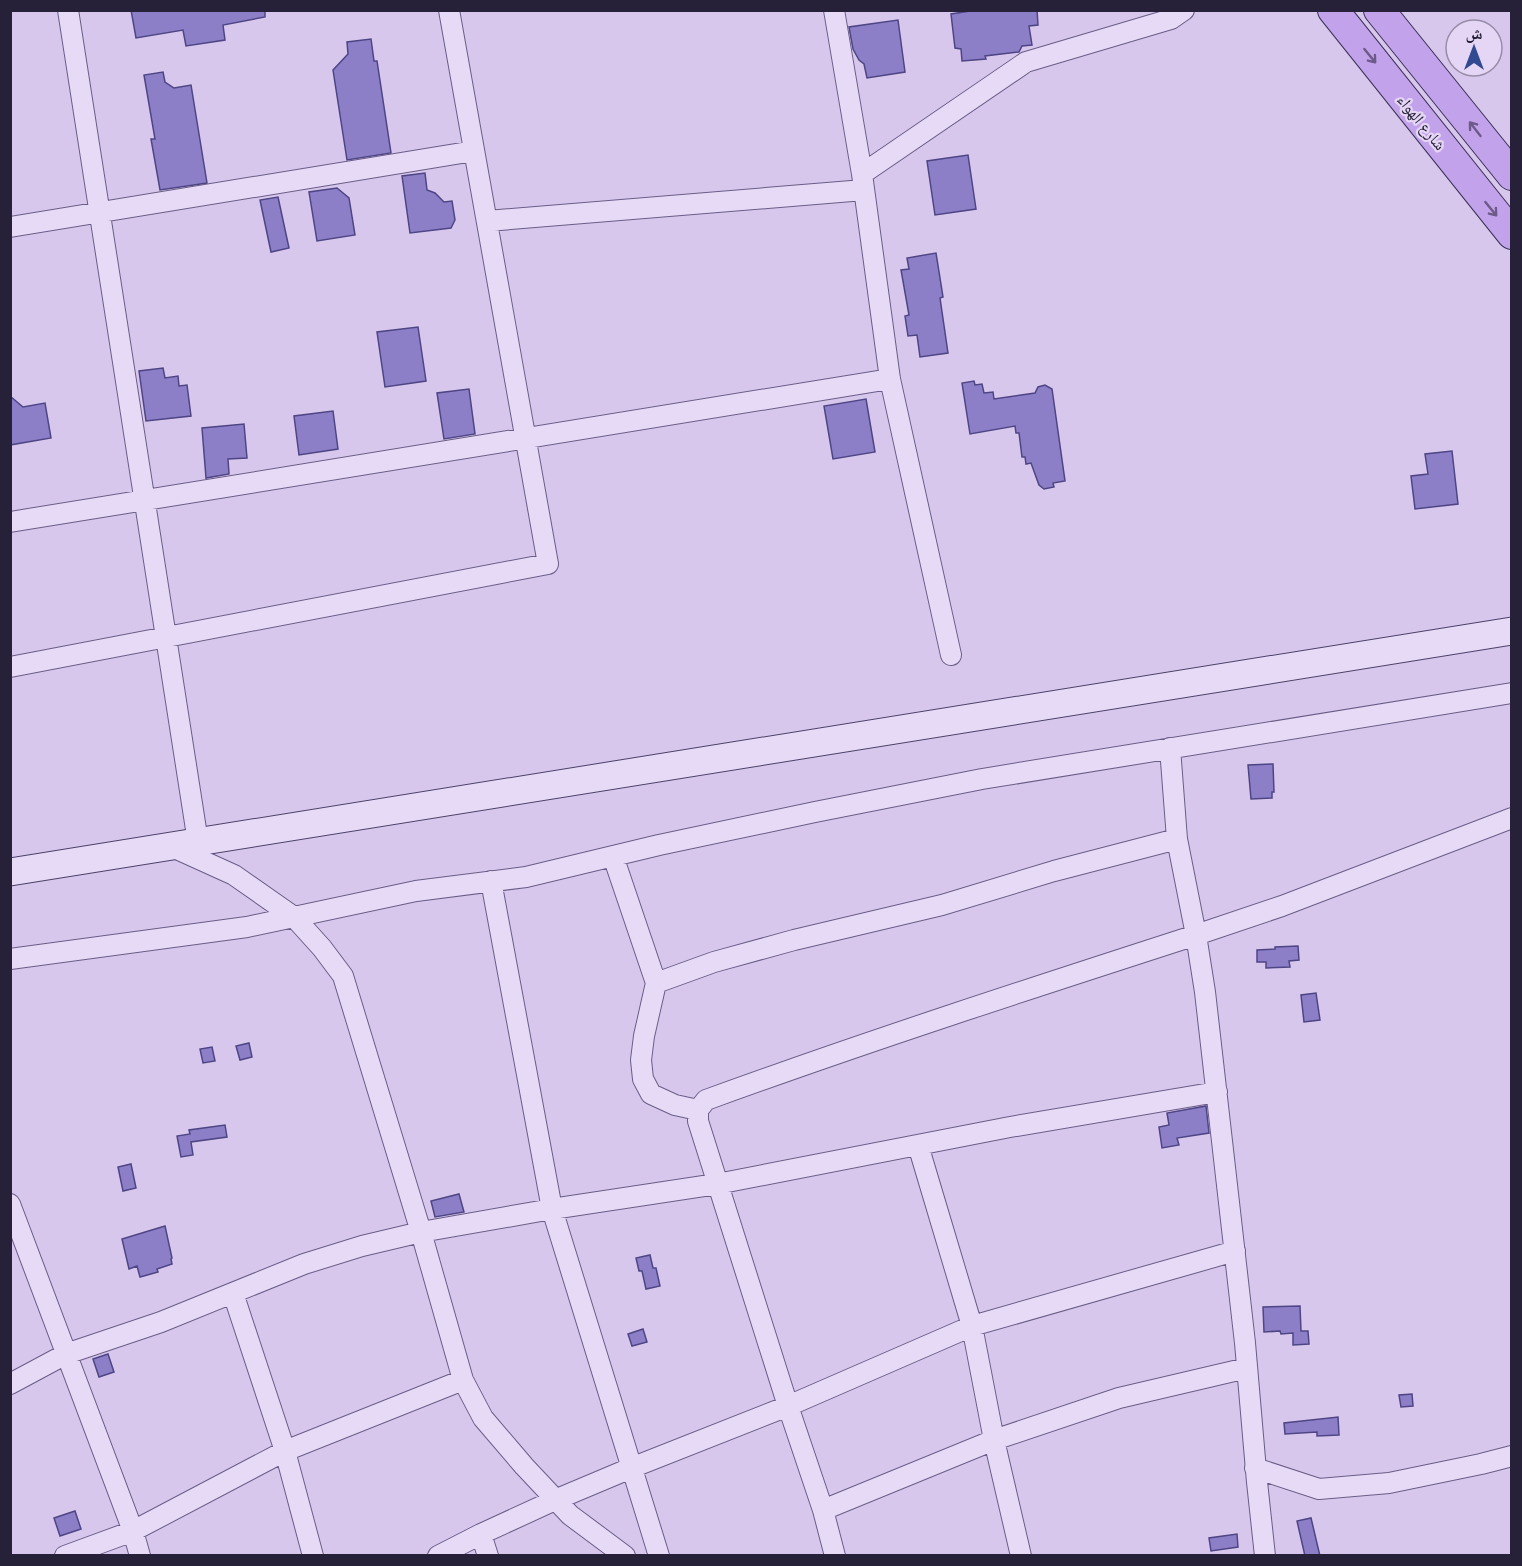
<svg xmlns="http://www.w3.org/2000/svg" width="1522" height="1566" viewBox="0 0 1522 1566" font-family="'Noto Serif','Noto Naskh Arabic',serif">
	<style>
		.building { fill: #8c7fc8; stroke: #4e4584; stroke-width: 1.5 }
		.lines { fill: none; stroke-linecap: round; stroke-linejoin: round }
		.street-casing { stroke: #695d87; stroke-width: 22 }
		.secondary-casing { stroke: #4b4169; stroke-width: 29 }
		.primary-casing { stroke: #393155; stroke-width: 32 }
		.street { stroke: #e7daf7; stroke-width: 20 }
		.secondary { stroke: #e7daf7; stroke-width: 27 }
		.primary { stroke: #c3a2ec; stroke-width: 30 }
		.oneway { stroke: #6d5a89 }
		.labels { text-anchor: middle; stroke-width: 4.5; stroke-linejoin: round; paint-order: stroke }
		.street-label { font-size: 16px; fill: #262038; stroke: #e4d6f4 }
	</style>
	<rect width="100%" height="100%" fill="#d8c7ec"/>
	<path class="building" d="M131 10H265V17L223 25 225 40 186 46 183 30 136 38Z
		M977 10H1037L1038 25 1029 26 1032 45 1022 46 1019 52 985 56 986 59 962 61 961 49 955 48 951 14Z
		M898 20 905 72 867 78 864 64 859 60 853 49 849 27Z
		M371 39 374 61H377L391 153 347 160 333 70 348 54 347 42Z
		M163 72 165 82 174 88 191 85 207 183 160 190 151 139H155L144 75Z
		M968 155 976 209 935 215 927 161Z
		M425 173 427 190 435 193 444 202 452 201 455 220 451 228 410 233 402 176Z
		M337 188 349 198 355 235 317 241 309 192Z
		M278 197 289 248 271 252 260 200Z
		M936 253 943 297 940 298 948 353 920 357 917 335 908 336 905 316 909 315 901 270 909 269 907 258Z
		M418 327 426 381 385 387 377 332Z
		M163 368 165 378 178 376 179 386 187 385 191 416 146 421 139 371Z
		M974 381 975 385 982 384 984 393 993 392 994 399 1035 393 1038 387 1045 385 1052 389 1065 481 1053 483 1054 487 1044 489 1039 485 1031 463 1026 464 1025 457H1022L1019 433H1016L1015 426 970 434 962 383Z
		M469 389 475 434 444 439 437 393Z
		M10 396 23 407 45 403 51 438 10 445Z
		M866 399 875 452 833 459 824 406Z
		M333 411 338 449 299 455 294 416Z
		M244 424 247 458 228 459 229 474 206 478 202 428Z
		M1452 451 1458 504 1415 509 1411 476 1428 474 1425 454Z
		M1273 764 1274 792H1272V798L1251 799 1248 765Z
		M1298 946 1299 960 1289 961 1290 967 1266 968V962H1257V950L1275 949V947Z
		M1316 993 1320 1020 1304 1022 1301 995Z
		M249 1043 252 1057 240 1060 236 1046Z
		M212 1047 215 1061 203 1063 200 1049Z
		M1206 1106 1209 1133 1177 1138 1179 1145 1162 1148 1159 1127 1169 1125 1167 1113Z
		M225 1125 227 1137 191 1142 193 1155 181 1157 177 1136 190 1134 189 1130Z
		M131 1164 136 1188 123 1191 118 1167Z
		M459 1194 464 1212 435 1217 431 1201Z
		M165 1226 172 1258 171 1259 172 1264 157 1269 158 1272 140 1277 137 1266 129 1269 122 1239Z
		M650 1255 653 1268H656L660 1286 646 1289 642 1271H639L636 1258Z
		M1300 1306 1301 1331H1308L1309 1344 1293 1345V1333L1281 1334 1280 1331 1264 1332 1263 1307Z
		M643 1329 647 1342 632 1346 628 1334Z
		M108 1354 114 1372 99 1377 93 1359Z
		M1412 1394 1413 1406 1401 1407 1399 1395Z
		M1338 1417 1339 1435 1317 1436V1432L1285 1434 1284 1423Z
		M75 1511 81 1529 60 1536 54 1518Z
		M1311 1518 1320 1556H1305L1297 1521Z
		M1237 1534 1238 1547 1211 1551 1209 1538Z"/>
	<g class="lines">
		<defs>
			<path id="street" d="M68 10 198 842
				M834 10 862 174 890 379 951 655
				M862 174 1026 62 1171 19 1184 10
				M487 221 864 190
				M10 227 474 151
				M10 522 890 379
				M10 667 548 564 449 10
				M170 846 234 875 294 917 322 948 343 976 421 1232 463 1380 483 1418 524 1466 570 1515 625 1556
				M613 856 656 983 644 1036 641 1060 643 1079 651 1094 675 1105 698 1110
				M491 881 552 1209 659 1556
				M10 959 247 927 416 891 526 877 659 845 815 812 982 779 1512 693
				M656 983 714 962 794 940 942 905 1054 871 1177 839
				M918 1145 972 1326 994 1440 1021 1556
				M10 1204 133 1531 140 1556
				M233 1293 285 1451 313 1556
				M10 1384 66 1354 161 1322 304 1264 362 1246 421 1232 552 1209 717 1184 1010 1127 1217 1092
				M1255 1468 1319 1489 1389 1483 1481 1464 1512 1456
				M823 1510 994 1440 1119 1398 1247 1368
				M481 1534 488 1556
				M65 1556 133 1531 285 1451 463 1380
				M438 1556 481 1534 555 1500 631 1468 788 1406 972 1326 1235 1251
				M835 1556 823 1510 788 1406 698 1121V1110L706 1100C868 1041 1032 988 1196 935L1177 839 1170 748
				M1265 1556 1257 1482 1245 1343 1205 992 1196 935 1282 906 1512 818"/>
			<path id="secondary" d="M10 872 1512 631"/>
			<path id="primary" d="M1333 10 1512 234
				M1379 10 1512 175"/>
		</defs>
		<use href="#street" class="street-casing"/>
		<use href="#secondary" class="secondary-casing"/>
		<use href="#primary" class="primary-casing"/>
		<use href="#street" class="street"/>
		<use href="#secondary" class="secondary"/>
		<use href="#primary" class="primary"/>
	</g>
	<defs><path id="oneway-shaft" d="M-6 0H5M1.5-3L5.5 0L1.5 3" fill="none" stroke-width="1.6" stroke-linecap="round" stroke-linejoin="round" transform="scale(1.5)"/></defs>
	<g class="oneway">
		<use href="#oneway-shaft" transform="translate(1370 56) rotate(51)"/>
		<use href="#oneway-shaft" transform="translate(1475 129) rotate(-128)"/>
		<use href="#oneway-shaft" transform="translate(1491 209) rotate(51)"/>
	</g>
	<g class="labels">
		<g class="street-label">
			<text transform="translate(1422 122) rotate(51)" y="6">شارع الهواء</text>
		</g>
	</g>
	<rect width="1522" height="1566" fill="none" stroke="#262038" stroke-width="24"/>
	<g transform="translate(1474 48)"><circle r="28" fill="#e4d6f4" stroke="#988da9" stroke-width="1.5"/>
	<path d="M0-4.5L10 22L0 15L-10 22Z" fill="#314a92"/>
	<text y="-9" font-size="16" font-weight="bold" text-anchor="middle" fill="#262038">ش</text>
	</g>
</svg>
